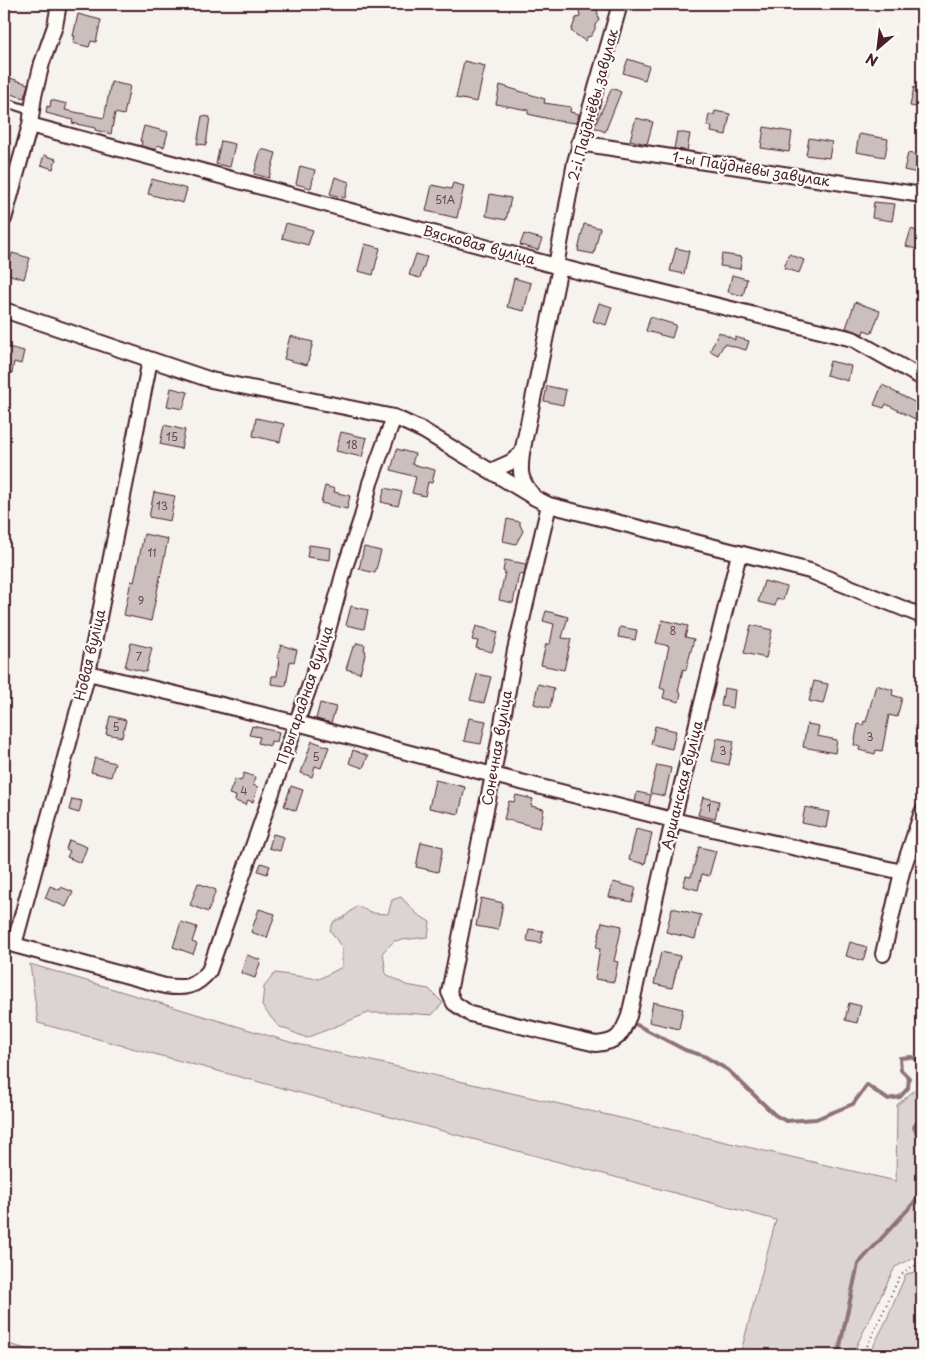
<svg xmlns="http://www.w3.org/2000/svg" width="926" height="1359" viewBox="0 0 926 1359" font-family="'Playpen Sans',sans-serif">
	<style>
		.green { fill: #dcd4d2; stroke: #937a7e }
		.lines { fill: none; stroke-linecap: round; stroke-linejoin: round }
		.stream { stroke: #8e7378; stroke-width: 4 }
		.building { fill: #cbbfbe; stroke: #4a1f2b }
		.lane-casing { stroke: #4a1f2b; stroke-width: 11 }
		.street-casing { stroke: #4a1f2b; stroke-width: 18 }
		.path { stroke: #4a1f2b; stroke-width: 2; stroke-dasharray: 1 4; stroke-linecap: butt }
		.lane { stroke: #fdfcf7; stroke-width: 7 }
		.street { stroke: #fdfcf7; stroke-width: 14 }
		.labels { text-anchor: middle; stroke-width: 4.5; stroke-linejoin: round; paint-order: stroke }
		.number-label { font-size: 11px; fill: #6a4750 }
		.street-label { font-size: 14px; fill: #4a1f2b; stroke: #fdfcf7 }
	</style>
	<rect width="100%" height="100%" fill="#f6f3ef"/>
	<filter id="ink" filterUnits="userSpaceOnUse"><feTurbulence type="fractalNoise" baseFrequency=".02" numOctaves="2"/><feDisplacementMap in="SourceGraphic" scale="10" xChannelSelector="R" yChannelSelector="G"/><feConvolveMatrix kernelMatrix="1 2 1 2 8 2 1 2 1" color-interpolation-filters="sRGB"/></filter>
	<g filter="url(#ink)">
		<path class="green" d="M401 897 417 914 430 922 428 937 394 941 383 952 386 974 406 985 429 989 443 1003 432 1015 405 1013H368L307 1038 278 1026 262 1006 264 987 275 973 319 979 342 967V948L330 930 334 921 343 918 357 906 373 913 388 914 392 900Z
			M30 964 293 1043 896 1181 897 1105 922 1084V1254L895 1267 852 1355H740L776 1220 38 1023Z
			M922 1270V1355H869L886 1321 906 1274Z
			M4 1343 50 1355H4Z"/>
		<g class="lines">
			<path class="stream" d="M637 1025 685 1050 704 1056 728 1070 775 1115 786 1121 816 1119 853 1104 867 1085 887 1099 900 1097 908 1088 909 1078 901 1070 900 1058 911 1057 922 1061
				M922 1115 914 1127 922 1146
				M838 1355 858 1264 922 1194"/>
		</g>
		<path class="building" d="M578 4H596L599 20 595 25V29L591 36 587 37 585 41 571 31 576 18 580 17Z
			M78 14 101 20 96 42 91 41 89 47 73 43 75 36H73Z
			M628 59 649 66 645 80 623 73Z
			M464 61 485 66 477 102 456 98Z
			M4 76 28 84 24 98 4 92Z
			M111 82 130 86 124 115 115 113 111 134 95 130V128L72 123 73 120 46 113 47 106 50 107 51 100 67 104 65 110 104 118Z
			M500 85 545 99 544 103 571 107 570 112 579 114 577 123 558 121 528 114V110L496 104Z
			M914 87 922 89V108L910 106Z
			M612 88 621 92 605 132 594 127Z
			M715 111 730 114 726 135 711 132 712 127 707 126 709 114 714 115Z
			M202 116 210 117 206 145 197 144Z
			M636 118 653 122 647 144 630 140Z
			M144 126 168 132 164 147 157 145 156 150 141 146 142 141H140Z
			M764 127 792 132 789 152 761 148Z
			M677 132 690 134 687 151 674 149Z
			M859 134 888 139 885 157 856 152Z
			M809 138 832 142 829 158 806 155Z
			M221 141 235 144 230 167 216 164Z
			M261 149 276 153 269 178 254 174Z
			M908 153 922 156 918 173 904 170Z
			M44 155 56 159 53 169 41 165Z
			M300 166 315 170 311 188 296 184Z
			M335 177 349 182 345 198 330 194Z
			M152 179 187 189 183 203 148 194Z
			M453 183 464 186 457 218 426 211 432 185 451 189Z
			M490 194 511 198 506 220 486 216Z
			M874 202 895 204 892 221 872 218Z
			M286 223 313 230 308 245 282 238Z
			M584 224 600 228 594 254 578 251Z
			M911 229 922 233V251L906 246Z
			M524 234 542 239 538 250 520 245Z
			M365 244 380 248 373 275 358 271Z
			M676 248 689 251 684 274 670 271Z
			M12 253 30 258 24 279 7 274Z
			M416 254 427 257 420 278 409 275Z
			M722 254 742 257 740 269 720 266Z
			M789 254 804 260 799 273 784 268Z
			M732 275 747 279 743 296 728 292Z
			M514 278 531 283 524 311 507 307Z
			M855 302 880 311 872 333 864 330 863 334 846 328Z
			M599 303 612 307 606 325 593 321Z
			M650 317 676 325 672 338 646 331Z
			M719 332 735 340V337L749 341 746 350 724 344 718 355 710 351Z
			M290 336 313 342 307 365 284 359Z
			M4 346 24 351 21 364 14 362 12 373 4 372Z
			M830 361 851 366 848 381 826 375Z
			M882 385 891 389V390L922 406 915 419 886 404 884 408 874 405Z
			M547 386 566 390 563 405 544 401Z
			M171 388 188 392 183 409 167 406Z
			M256 418 284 424 280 442 253 436Z
			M164 425 185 430 181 449 160 444Z
			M341 432 367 438 362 457 336 451Z
			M397 449 415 454 412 464 435 470 432 483 428 482 425 496 412 493 416 477 391 470Z
			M325 486 335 489 334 492 350 496 347 509 321 503Z
			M385 488 402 492 398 506 381 502Z
			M154 492 175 496 170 521 149 517Z
			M507 519 520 522V525L523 531 516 544 503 541Z
			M144 534 168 539 151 621 124 615 131 581 134 582Z
			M309 545 331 548 330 560 307 557Z
			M364 547 381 551 375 573 359 569Z
			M505 560 526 564 524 575 519 574 513 603 499 600 505 572 503 571Z
			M764 581 787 587 783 600 777 598 775 606 758 602Z
			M351 606 368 610 364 629 346 625Z
			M546 611 568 617 562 638 571 639 564 670 541 665 546 644H550L554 624 543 621Z
			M662 620 688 626 685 637 694 639 686 670 683 669 678 692 681 693 679 702 663 698 665 690 660 688 669 646 656 643Z
			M751 625 772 630 766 658 744 653Z
			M476 626 498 632 492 652 476 648 478 641 472 640Z
			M620 627 637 630 635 640 618 637Z
			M131 643 152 648 146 672 125 667Z
			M357 643 365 645 364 650 366 651 360 673 346 669 353 647H355Z
			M281 645 297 650 294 662 290 661 286 686 271 684 272 676H277L279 658H277Z
			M477 674 491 677 484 703 470 700Z
			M814 681 828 684 823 704 809 701Z
			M538 684 554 688 550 708 534 704Z
			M876 685 893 690 892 695 902 698 897 717 889 715 882 751 876 750 875 754 859 750 860 746 854 745 858 724 863 725 864 721 866 722Z
			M724 688 735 690 733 708 721 706Z
			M320 703 336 707 331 723 316 719Z
			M110 716 126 720 122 737 106 734Z
			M469 718 486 721 481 744 464 741Z
			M807 724 819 726 817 736 837 740 835 753 803 747Z
			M252 726 279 732 277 742 271 741 270 746 258 743 260 737 249 735Z
			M655 726 676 731 672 749 651 744Z
			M717 738 734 741 729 765 712 761Z
			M312 741 329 747 321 768 315 766 312 777 301 773Z
			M353 750 368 756 363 768 349 763Z
			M95 758 115 763 111 777 91 772Z
			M657 765 671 768 665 796 650 793Z
			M244 773 255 777 253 785 258 787 253 802 248 800 246 805 235 801 236 796 229 794 235 779 241 781Z
			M435 780 465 787 459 814 429 808Z
			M291 786 303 790 296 811 284 806Z
			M637 792 651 795 649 805 635 802Z
			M516 795 533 799 531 806 544 809 540 828 504 819 509 801 514 802Z
			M703 797 719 801 715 819 698 815Z
			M72 799 82 801 79 813 69 810Z
			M805 807 829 812 826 828 802 823Z
			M636 829 652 833 645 864 629 860Z
			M273 834 284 837 280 851 269 848Z
			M69 840 87 847 81 863 67 857 70 851 66 849Z
			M421 842 443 847 438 872 416 867Z
			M699 847 716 851 709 876 702 874 698 890 683 886 686 876 691 877Z
			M261 863 270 866 267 874 258 871Z
			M613 882 636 888 632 902 609 897Z
			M198 883 216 890 208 912 190 905Z
			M50 886 60 890 61 887 73 892 66 907 45 898Z
			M481 898 503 903 498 930 476 926Z
			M672 908 701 915 695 939 666 932Z
			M259 909 275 914 267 938 251 932Z
			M181 922 197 927 192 942 197 944 193 954 173 947Z
			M602 922 622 926 614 961 618 962 614 982 595 979 600 949 596 948Z
			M529 929 543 931 541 943 527 941Z
			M850 942 867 947 863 961 846 956Z
			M661 952 680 956 672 988 654 984Z
			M247 955 261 960 255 978 241 973Z
			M653 1002 683 1009 679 1029 649 1022Z
			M849 1003 861 1006 857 1023 845 1020Z"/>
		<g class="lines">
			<defs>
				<path id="lane" d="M4 102 32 111"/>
				<path id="street" d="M30 125 556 266 853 339 922 378
					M579 143 922 195
					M4 219 30 125 34 96 42 63 55 26 59 4
					M556 266 575 162 620 4
					M4 310 211 380 394 417 424 431 535 498 549 505 810 571 922 616
					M150 360 88 673 14 945 165 986C185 989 196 987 209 971L324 645 346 564 362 517 370 483 394 417
					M491 471 511 462 522 453
					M532 494C519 479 520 471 522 453L560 267
					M549 505 515 650 493 775 449 992 454 1003 470 1014 596 1044C618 1042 621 1036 629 1016L673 820 739 554
					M88 673 297 723 493 775 673 820 902 872
					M883 954 902 872 922 812"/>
			</defs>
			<use href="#lane" class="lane-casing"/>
			<use href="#street" class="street-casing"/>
			<path class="path" d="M863 1355 900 1276 911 1267 922 1264"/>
			<use href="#lane" class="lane"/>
			<use href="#street" class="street"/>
		</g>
	</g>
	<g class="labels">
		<g class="number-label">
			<text x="445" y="204">51А</text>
			<text x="172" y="441">15</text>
			<text x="352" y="449">18</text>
			<text x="162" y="510">13</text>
			<text x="152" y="557">11</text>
			<text x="141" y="605">9</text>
			<text x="673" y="635">8</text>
			<text x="139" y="661">7</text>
			<text x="116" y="731">5</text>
			<text x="870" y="741">3</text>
			<text x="723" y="755">3</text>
			<text x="316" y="761">5</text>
			<text x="244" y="795">4</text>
			<text x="709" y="812">1</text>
		</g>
		<g class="street-label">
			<text transform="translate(593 105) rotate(-75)" y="5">2-і Паўднёвы завулак</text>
			<text transform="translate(751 169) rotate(9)" y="5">1-ы Паўднёвы завулак</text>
			<text transform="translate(479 245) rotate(15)" y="5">Вясковая вуліца</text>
			<text transform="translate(90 655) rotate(-77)" y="5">Новая вуліца</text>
			<text transform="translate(305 695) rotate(-71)" y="5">Прыгарадная вуліца</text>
			<text transform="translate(497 748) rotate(-80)" y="5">Сонечная вуліца</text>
			<text transform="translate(682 785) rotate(-76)" y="5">Аршанская вуліца</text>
		</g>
	</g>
	<rect width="926" height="1359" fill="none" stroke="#fdfcf7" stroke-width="20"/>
	<rect x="10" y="10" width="906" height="1339" fill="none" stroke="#4a1f2b" stroke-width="2" filter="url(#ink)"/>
	<g transform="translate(878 48) rotate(208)" stroke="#fdfcf7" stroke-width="4" paint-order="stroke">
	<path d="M0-4L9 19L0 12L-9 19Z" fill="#4a1f2b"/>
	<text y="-8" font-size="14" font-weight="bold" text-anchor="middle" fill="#4a1f2b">N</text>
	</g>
</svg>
